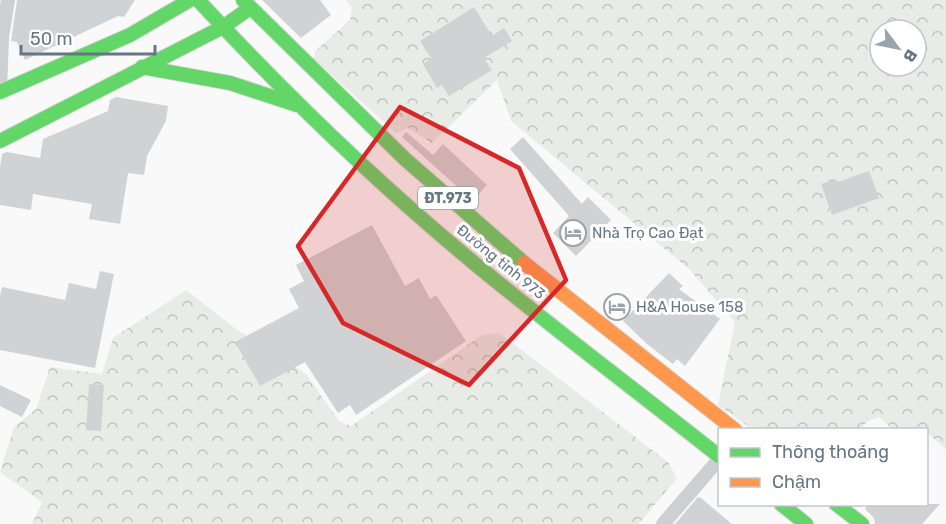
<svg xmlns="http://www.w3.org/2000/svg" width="946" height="524" viewBox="0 0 946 524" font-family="Rubik,sans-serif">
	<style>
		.forest { fill: url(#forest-crowns); fill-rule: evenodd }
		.building { fill: #d0d2d3 }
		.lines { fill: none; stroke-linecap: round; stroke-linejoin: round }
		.fast-casing { stroke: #d5d6d7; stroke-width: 16 }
		.slow-casing { stroke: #d5d6d7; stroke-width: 16 }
		.street { stroke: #cecfd0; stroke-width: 14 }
		.fast { stroke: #63d668; stroke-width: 14 }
		.slow { stroke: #ff974d; stroke-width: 14 }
		.marked { fill: #d62828; fill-opacity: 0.2; stroke: #d62828; stroke-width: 4.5; stroke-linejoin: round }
		.labels { text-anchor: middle; stroke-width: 6; stroke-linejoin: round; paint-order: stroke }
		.shield { fill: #fff; stroke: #939fa8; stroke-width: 1.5 }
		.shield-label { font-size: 14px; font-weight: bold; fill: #657683 }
		.poi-label { font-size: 15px; fill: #657683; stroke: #fff; text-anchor: start }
		.street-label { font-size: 15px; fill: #657683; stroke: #fff }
	</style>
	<defs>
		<pattern id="forest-crowns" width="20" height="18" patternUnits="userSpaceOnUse" patternTransform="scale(1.5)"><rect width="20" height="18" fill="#e8ebe6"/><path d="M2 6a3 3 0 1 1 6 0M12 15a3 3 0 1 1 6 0" fill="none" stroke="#c0c3c0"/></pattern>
	</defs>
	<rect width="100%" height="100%" fill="#f9f9f9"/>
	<path class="forest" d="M346 0H946V449L927 433 926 430 892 429 879 417 868 421 860 429H752L718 405 735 322 689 269 511 121 497 80 432 143 408 128 396 133 314 59 315 51 350 20 352 8ZM880 30H916V66H880Z
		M186 290 236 329 306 374 339 421 351 426 482 335 499 333 668 462 677 478 639 524H32L42 502 0 472 14 427 36 409 50 367 102 374 113 338Z"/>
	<path class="building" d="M17 0H135L124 17 118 16 25 60 17 42 11 41Z
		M262 0H320L331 15 301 38Z
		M474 7 492 36 504 28 512 41 484 58 492 70 449 96 442 85 437 88 423 64 431 58 420 41Z
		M116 97 168 106 166 121 147 156 144 175 128 173 120 224 89 219 92 204 33 194 31 210 0 205V167L2 154 7 152 40 158 43 139 108 111 110 100Z
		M406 132 433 155 443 144 487 185 473 201 402 137Z
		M523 137 582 204 588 197 611 220 576 256 553 233 569 216 510 149Z
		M869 171 879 198 832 215 821 184 834 180 835 183Z
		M372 225 405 286 419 278 430 299 436 295 466 341 356 415 350 405 338 413 305 362 260 386 235 342 299 308 289 289 304 281 296 265Z
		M100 271 114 274 95 368 0 350V296L2 287 65 300 69 283 96 289Z
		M669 273 683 286 679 289 720 319 685 366 677 359 673 364 647 344 623 321Z
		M89 384 104 385 101 431 86 430Z
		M0 385 31 400 22 417 0 406Z
		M698 497 701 498 732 524H675Z
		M869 504H940L922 524H875L874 518 865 509Z"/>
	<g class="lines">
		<defs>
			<path id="fast" d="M198 0C284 93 376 182 474 263 554 329 638 392 720 457
				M243 0 405 159 524 263
				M142 67 230 83 297 105
				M0 92 130 35 190 0
				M0 141 223 27 250 8
				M781 504 806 524
				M836 504 862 524"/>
			<path id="slow" d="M524 263 735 430"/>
		</defs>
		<use href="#fast" class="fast-casing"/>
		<use href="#slow" class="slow-casing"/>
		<path class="street" d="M0 92 2 37 8 0
			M663 524 720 458"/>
		<use href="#fast" class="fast"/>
		<use href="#slow" class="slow"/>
	</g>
	<path class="marked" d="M400 107 519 168 566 280 469 385 343 323 298 246Z"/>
	<defs>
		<symbol id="hotel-ring" viewBox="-11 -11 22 22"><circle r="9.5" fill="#fff" stroke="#99a4ac" stroke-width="1.5"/><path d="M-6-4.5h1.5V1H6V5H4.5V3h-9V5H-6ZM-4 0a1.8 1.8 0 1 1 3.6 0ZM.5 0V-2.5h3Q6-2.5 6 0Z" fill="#99a4ac"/></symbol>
	</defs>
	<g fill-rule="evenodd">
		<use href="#hotel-ring" x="558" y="218" width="30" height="30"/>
		<use href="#hotel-ring" x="602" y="292" width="30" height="30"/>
	</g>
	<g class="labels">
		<rect class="shield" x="418" y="187" width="60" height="22" rx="4.5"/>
		<g class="shield-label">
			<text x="448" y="203">ĐT.973</text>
		</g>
		<g class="poi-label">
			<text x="592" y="238">Nhà Trọ Cao Đạt</text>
			<text x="636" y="312">H&amp;A House 158</text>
		</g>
		<g class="street-label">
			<text transform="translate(501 262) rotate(39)" y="5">Đường tỉnh 973</text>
		</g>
	</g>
	<rect x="718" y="428" width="210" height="78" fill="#ffffff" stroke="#c1c8cd" stroke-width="1.5"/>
	<rect x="730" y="448" width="30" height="9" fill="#63d668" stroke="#c1c8cd" stroke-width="1.5"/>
	<text x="772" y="458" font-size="18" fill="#657683">Thông thoáng</text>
	<rect x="730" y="478" width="30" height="9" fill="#ff974d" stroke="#c1c8cd" stroke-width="1.5"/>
	<text x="772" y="488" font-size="18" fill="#657683">Chậm</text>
	<g transform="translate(898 48) rotate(122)"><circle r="28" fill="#ffffff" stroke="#c1c8cd" stroke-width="1.5"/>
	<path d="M0-4.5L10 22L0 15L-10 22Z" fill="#99a4ac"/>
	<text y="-9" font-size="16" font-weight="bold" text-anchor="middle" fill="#657683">B</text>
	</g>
	<path d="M21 45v9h134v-9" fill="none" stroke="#657683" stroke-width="3"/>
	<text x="30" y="45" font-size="18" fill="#657683" stroke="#ffffff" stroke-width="4.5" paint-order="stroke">50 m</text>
</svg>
